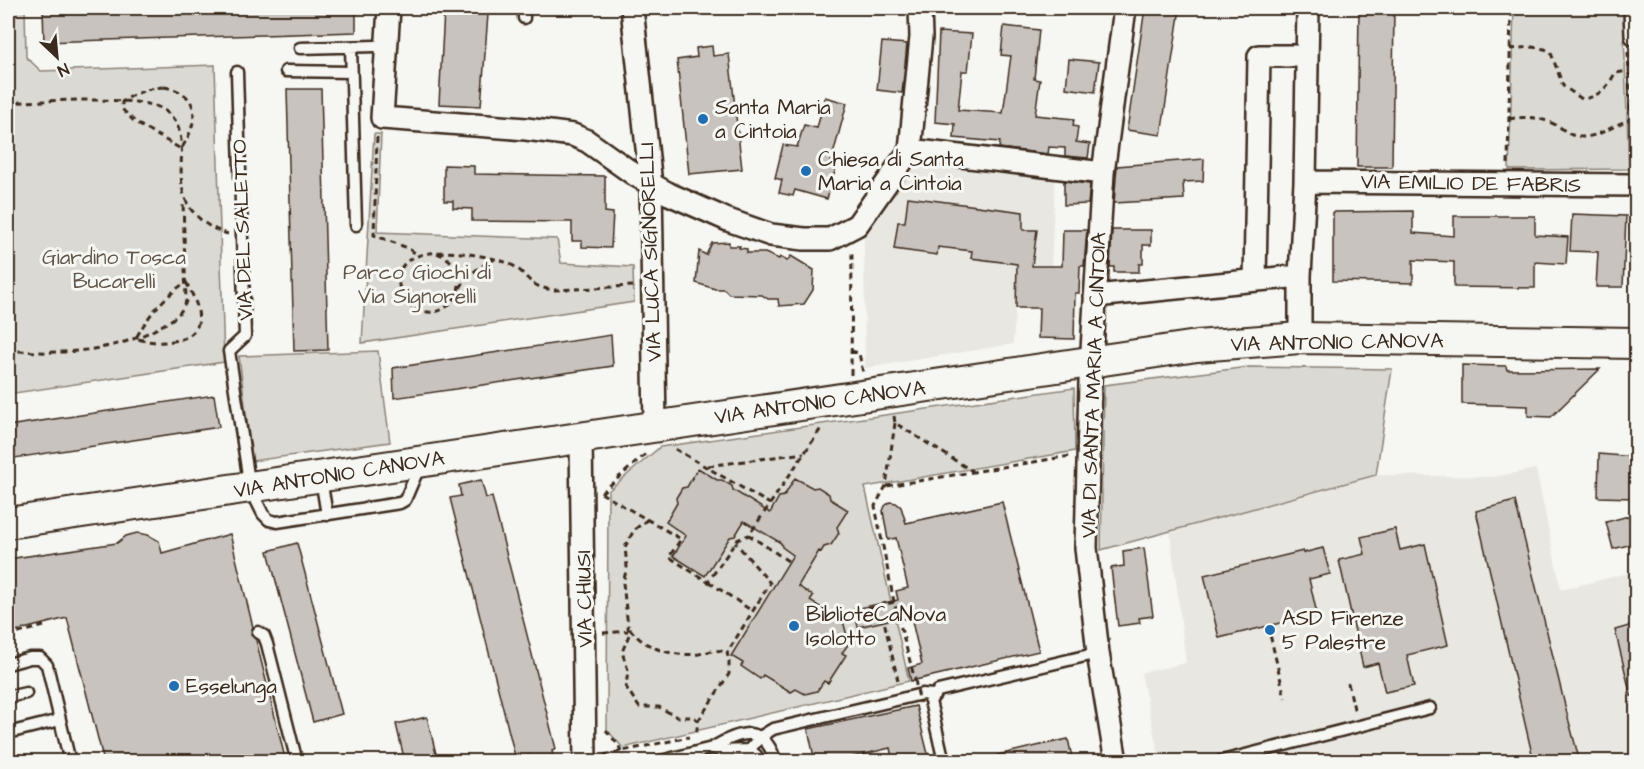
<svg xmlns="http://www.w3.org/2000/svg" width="1644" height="769" viewBox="0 0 1644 769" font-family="'Architects Daughter',sans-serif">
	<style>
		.built { fill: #e8e7e2 }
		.green { fill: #dad9d3; stroke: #8a8278; stroke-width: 1.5 }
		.building { fill: #c8c3be; stroke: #3b2a1e; stroke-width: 1.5 }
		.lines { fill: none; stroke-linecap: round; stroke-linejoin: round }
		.lane-casing { stroke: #3b2a1e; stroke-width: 15 }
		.street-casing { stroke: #3b2a1e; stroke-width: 26 }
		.secondary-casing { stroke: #3b2a1e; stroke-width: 34 }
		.path { stroke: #3b2a1e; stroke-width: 3; stroke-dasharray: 6 4.5; stroke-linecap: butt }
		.lane { stroke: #f6f6f2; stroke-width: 10 }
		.street { stroke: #f6f6f2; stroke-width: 21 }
		.secondary { stroke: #f6f6f2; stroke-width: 30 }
		.path-bridge { stroke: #3b2a1e; stroke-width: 3; stroke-dasharray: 6 4.5; stroke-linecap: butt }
		.poi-dot { fill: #1f6fb2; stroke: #f6f6f2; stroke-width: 2 }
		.labels { text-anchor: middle; stroke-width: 6; stroke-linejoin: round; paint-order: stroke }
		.poi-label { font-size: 21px; fill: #3b2a1e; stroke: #f6f6f2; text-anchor: start }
		.street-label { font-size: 21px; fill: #3b2a1e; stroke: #f6f6f2 }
		.park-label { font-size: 21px; fill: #63564b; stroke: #f6f6f2 }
	</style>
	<rect width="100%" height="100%" fill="#f6f6f2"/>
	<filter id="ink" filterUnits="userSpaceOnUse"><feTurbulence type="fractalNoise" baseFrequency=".0167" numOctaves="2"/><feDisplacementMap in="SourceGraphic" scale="12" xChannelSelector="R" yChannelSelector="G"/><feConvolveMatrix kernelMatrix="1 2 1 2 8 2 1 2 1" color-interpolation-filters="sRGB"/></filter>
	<g filter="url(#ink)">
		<path class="built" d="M914 162 1055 178 1051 266 1018 264 1013 344 865 368 864 232Z
			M1536 469 1561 590 1636 571V761H1160L1141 673 1186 663 1170 531 1376 475 1494 477Z"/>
		<path class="green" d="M8 8H25L26 57 41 71 215 65 224 362 8 394Z
			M1514 8H1623L1629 169 1509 170Z
			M374 134H381L377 232 557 239 561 263 633 267 634 302 362 343Z
			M378 351 390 442 252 461 239 356Z
			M1249 367 1392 369 1376 475 1101 550 1104 385Z
			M1074 388 1075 451 865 487 909 681 623 748 607 730 608 491 660 447Z"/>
		<path class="building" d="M43 8H356V32L44 42Z
			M1145 8H1180L1161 135 1127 130Z
			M1359 8H1394L1392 167H1357Z
			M444 11 488 14 481 106 439 104Z
			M1004 26 1039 30 1034 79 1040 80 1035 115 1074 119 1073 126 1078 127 1076 142 1090 144 1088 158 1065 156V148L1049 147 1048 154 999 148 1000 142 954 138 955 124 935 122 939 32 972 34 968 71H962L958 110 1003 113 1011 56 1001 55Z
			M882 42 907 44 902 93 877 90Z
			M712 46 713 56 729 54 742 169 689 174 677 60 697 57 696 48Z
			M1069 59 1099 62 1095 92 1066 88Z
			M287 89H321L328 350 294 351Z
			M825 97 847 103 831 162 837 164 827 199 795 190 793 196 779 193 782 180 775 178 783 145 797 147 804 125 817 128Z
			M1204 159 1203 181 1183 182 1184 199 1114 203 1117 166Z
			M444 165 474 166V174L605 176V212L613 213 611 248 582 247V241H572V222L472 221V209L453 208V201H444Z
			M1064 181 1090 184 1088 204 1064 205Z
			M908 197 1023 212V230H1037L1032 266H1062L1063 230H1087L1084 266H1080L1079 293H1075L1074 339 1038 338 1039 308H1016L1017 264 971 258 972 251 938 247 937 255 894 249 898 222H905Z
			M1413 211V233L1454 236V216H1535V235L1568 237 1566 264 1535 262V288L1454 287V262L1413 260V283L1333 281V212Z
			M1572 214 1626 216 1623 287H1596L1598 252 1570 251Z
			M1112 230H1151V245H1143V264H1139V272H1114V267H1110Z
			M729 242V246H740L739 248 747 249V253H765L779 259 780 257 787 261 791 256 814 270 813 290 804 304 779 306 778 299H768L762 295 729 294 724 289H715L696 283 699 251 706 255 712 243Z
			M611 335 613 366 394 398 393 368Z
			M1462 365 1506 366 1507 370 1600 369 1551 417 1528 416V406L1462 404Z
			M214 395 219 427 8 459V426Z
			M1599 454 1634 457 1633 476H1636V498L1598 497Z
			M698 468 717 480H722L732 486 733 490 770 513 779 497 784 496 795 478 813 488 818 487 829 494 830 499 848 510 837 527 839 533 831 545 824 547 821 552 819 551 798 586 813 596 810 601 843 621 849 643 842 653 846 655 828 683 824 681 817 691 805 694 796 689 791 692 763 675 760 679 741 666 743 663 731 656 793 555 782 547 781 543 744 521 735 536 730 537 705 576 673 556 686 536 666 522 677 503 676 498 682 488 687 487Z
			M481 480 486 498 492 497 556 749 552 751 553 756 532 762 530 755 516 760 450 498 461 496 459 485Z
			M1515 501 1568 718 1580 762H1534L1529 741 1476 511Z
			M890 502 896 503 901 507 906 523 1002 502 1039 651 911 681 908 668 922 664 911 617 903 619 902 617 858 627 854 609 898 600 896 591 908 588 896 538 888 540 883 511 885 506Z
			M1636 514V543L1613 549 1606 522Z
			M1395 529 1400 550 1425 544 1448 645 1407 655 1414 686 1385 692 1378 663 1363 667 1339 560 1365 554 1361 537Z
			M137 533 148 535 159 541 162 553 230 534 253 627 251 635 256 640 286 762H104L67 618 8 633V559L117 543 126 536Z
			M297 543 342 714 313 722 268 551Z
			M1144 548 1153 616 1139 618 1140 623 1118 626 1111 568 1124 566 1123 551Z
			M1323 548 1330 574 1309 579 1317 614 1219 638 1204 575 1303 551V553Z
			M1636 624V695L1631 696 1615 630Z
			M916 706 930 762H893L890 748 848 758V762H815L808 729Z
			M427 717 438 762H405L396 724Z
			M1068 739 1073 762H998L997 755Z"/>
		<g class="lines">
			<defs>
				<path id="lane" d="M524 8V18
					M351 47 356 225
					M300 48 376 46
					M286 71 351 72
					M237 72 245 336 229 351 250 488 263 514 269 520 277 522 400 503 405 500 420 465
					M321 479 327 515
					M258 632 264 636 267 644 297 762
					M8 664 30 658H40L47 665 70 762
					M8 697 26 693
					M8 733 60 720
					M712 748C740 731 764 723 776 762
					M749 750 756 755 759 762
					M657 762 712 748 721 751 749 750 760 737 773 729 922 694 933 695
					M944 762 930 701 938 691 1098 653
					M1218 762 1430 708"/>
				<path id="street" d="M389 8 382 118 526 129 573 135 587 141 635 175 669 194 728 220 771 235 804 239H830L857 225 910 150
					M632 8 651 185 655 426
					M1635 8 1636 35
					M910 150 1103 173
					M910 150 921 37 920 8
					M1305 182 1636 185
					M1255 280 1259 56H1307
					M1095 296 1300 276
					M1300 338V276L1305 182 1308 8
					M581 437 585 762
					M1116 762 1098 653 1086 548 1090 382 1103 173 1125 8"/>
				<path id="secondary" d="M8 523 1197 346 1300 338 1636 343"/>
			</defs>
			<use href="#lane" class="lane-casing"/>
			<use href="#street" class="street-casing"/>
			<use href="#secondary" class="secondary-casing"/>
			<path class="path" d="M1510 49 1532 47 1545 49 1551 53 1563 86 1582 99C1599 97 1608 87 1615 73L1629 71
				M1628 52 1633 165
				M164 87C203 93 198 124 181 149L136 123 122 109V102C135 93 148 88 164 87Z
				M8 103C38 101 139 95 162 109 200 131 165 181 194 213 204 224 214 230 228 234
				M1509 119C1525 116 1541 117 1556 125 1561 127 1566 133 1572 135 1593 143 1612 125 1631 119
				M377 137 374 235 405 247 417 254
				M1508 164 1511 8
				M1634 205 1636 263
				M437 253C482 270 451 330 413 307 407 304 402 297 400 290 386 236 479 253 505 262 530 271 523 287 555 290L633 286
				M186 282C192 294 201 309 198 323 194 345 152 345 136 338 149 314 163 298 186 282Z
				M460 288C469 274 480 266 495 259
				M8 350C59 355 115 353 161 326 172 320 182 314 186 301L183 201
				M851 351 859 353 863 373
				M851 375 852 249
				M894 416 895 423 972 471
				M895 423 886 486 875 506 894 602 915 680
				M675 449 770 504
				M708 466 804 453
				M887 486 1070 456
				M601 493 681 539 669 557 708 582 737 540 749 535
				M601 493 648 452
				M648 519 634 530 625 547 627 567 623 583 629 635 622 652 628 670 626 687 639 707H659L677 717H694L698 721 696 736
				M788 561 749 535 822 427
				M709 582 752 611
				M894 602 863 610 865 616 875 614 884 621 899 685
				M1268 626 1285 698
				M630 629C645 649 674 657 699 654 710 652 716 648 727 653
				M603 633 628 631
				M8 636 44 626
				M1348 683 1355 713
				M698 721 729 674V660L727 653 770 583 735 542
				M606 730 619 746 624 762
				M604 755 689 737"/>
			<use href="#lane" class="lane"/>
			<use href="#street" class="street"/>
			<use href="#secondary" class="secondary"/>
			<path class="path-bridge" d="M915 680 920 703"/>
		</g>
	</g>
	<g class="poi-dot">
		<circle cx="703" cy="119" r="6"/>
		<circle cx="806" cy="171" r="6"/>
		<circle cx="794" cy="626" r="6"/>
		<circle cx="1270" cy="630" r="6"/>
		<circle cx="174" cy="686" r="6"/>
	</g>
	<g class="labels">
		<g class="poi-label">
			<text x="715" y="114">Santa Maria<tspan x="715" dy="24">a Cintoia</tspan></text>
			<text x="818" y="166">Chiesa di Santa<tspan x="818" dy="24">Maria a Cintoia</tspan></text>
			<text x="806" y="621">BiblioteCaNova<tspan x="806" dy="24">Isolotto</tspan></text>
			<text x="1282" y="625">ASD Firenze<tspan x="1282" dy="24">5 Palestre</tspan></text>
			<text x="186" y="693">Esselunga</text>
		</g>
		<g class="street-label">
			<text transform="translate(1471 183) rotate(1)" y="7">VIA EMILIO DE FABRIS</text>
			<text transform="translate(242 230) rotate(-92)" y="7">VIA DEL SALETTO</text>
			<text transform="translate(650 252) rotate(-92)" y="7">VIA LUCA SIGNORELLI</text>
			<text transform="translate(1337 342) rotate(-1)" y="7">VIA ANTONIO CANOVA</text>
			<text transform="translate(1093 385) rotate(-88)" y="7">VIA DI SANTA MARIA A CINTOIA</text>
			<text transform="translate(820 402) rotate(-8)" y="7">VIA ANTONIO CANOVA</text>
			<text transform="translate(339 474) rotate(-9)" y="7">VIA ANTONIO CANOVA</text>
			<text transform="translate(584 599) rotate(-91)" y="7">VIA CHIUSI</text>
		</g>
		<g class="park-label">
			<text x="114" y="264">Giardino Tosca<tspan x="114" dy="24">Bucarelli</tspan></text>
			<text x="417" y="279">Parco Giochi di<tspan x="417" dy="24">Via Signorelli</tspan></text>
		</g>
	</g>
	<rect width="1644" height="769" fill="none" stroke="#f6f6f2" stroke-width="30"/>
	<rect x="15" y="15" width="1614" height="739" fill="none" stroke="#3b2a1e" stroke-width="2" filter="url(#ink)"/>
	<g transform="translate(57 57) rotate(154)" stroke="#f6f6f2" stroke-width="4.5" paint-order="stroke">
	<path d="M0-4.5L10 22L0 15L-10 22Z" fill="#3b2a1e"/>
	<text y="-9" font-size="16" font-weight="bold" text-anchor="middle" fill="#3b2a1e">N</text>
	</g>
</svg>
